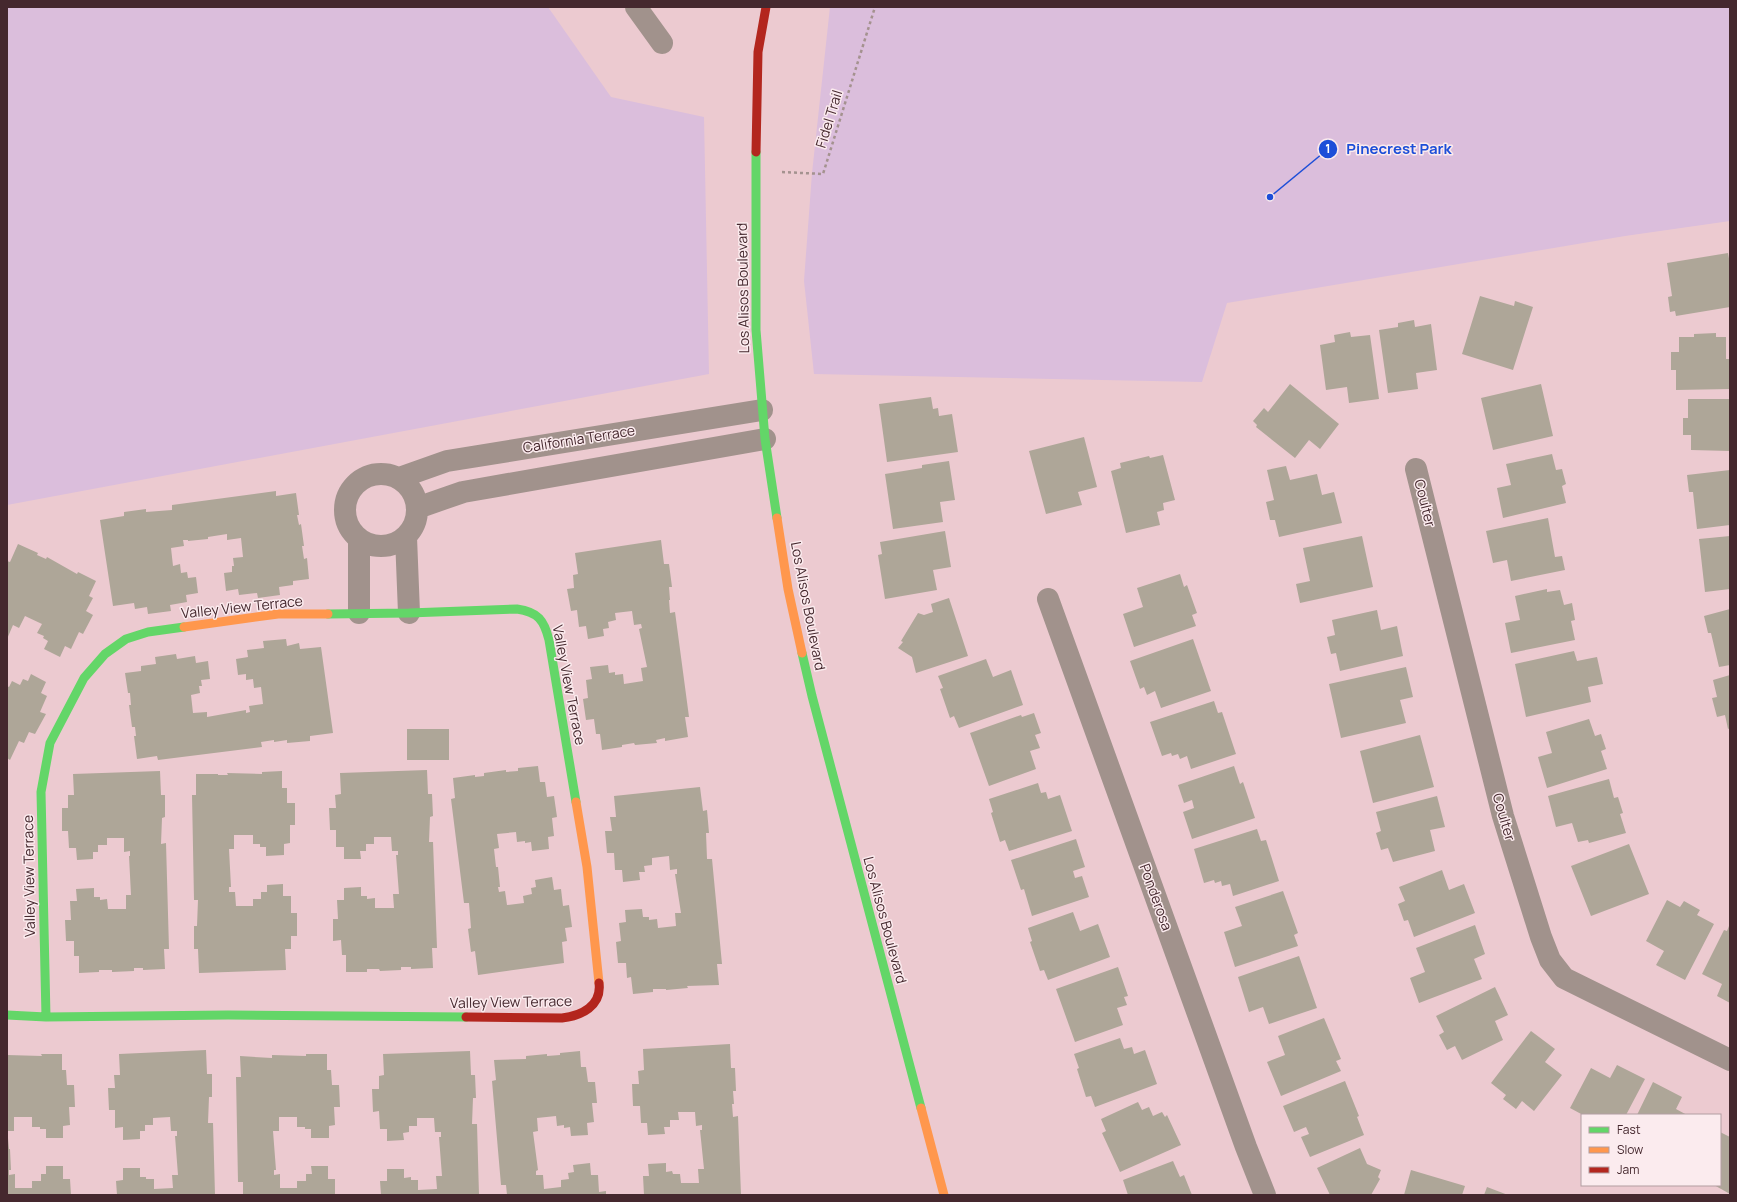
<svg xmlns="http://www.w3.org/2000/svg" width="1737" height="1202" viewBox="0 0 1737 1202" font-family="Manrope,sans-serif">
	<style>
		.green { fill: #dbbedc }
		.building { fill: #aea698 }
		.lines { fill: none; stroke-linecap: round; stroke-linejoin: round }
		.path { stroke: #a4928f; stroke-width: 2.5; stroke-dasharray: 3 3; stroke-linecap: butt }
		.street { stroke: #a1928c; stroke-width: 22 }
		.fast { stroke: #63d668; stroke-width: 9 }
		.slow { stroke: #ff974d; stroke-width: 9 }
		.jam { stroke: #b3261e; stroke-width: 9 }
		.labels { text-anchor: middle; stroke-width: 3; stroke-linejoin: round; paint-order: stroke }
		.street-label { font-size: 14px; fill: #45282e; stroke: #fbebee }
		.leader { fill: none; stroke: #1d4ed8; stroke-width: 1.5 }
		.callout-dot { fill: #1d4ed8; stroke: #fbebee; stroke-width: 1.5 }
		.mark-label { font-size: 12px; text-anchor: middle; font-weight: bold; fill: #fff }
		.callout-label { font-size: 15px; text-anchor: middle; font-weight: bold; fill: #1d4ed8; stroke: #fbebee; stroke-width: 3; stroke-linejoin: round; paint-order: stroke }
	</style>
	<rect width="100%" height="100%" fill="#eccad0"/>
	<path class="green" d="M7 7H548L611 97 704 117 709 374 7 505Z
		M830 7H1730V221L1625 236 1227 303 1202 382 814 374 804 281 812 173Z"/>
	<path class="building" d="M1728 253 1730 264V307L1676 316 1675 311 1670 312 1668 297 1672 296 1667 263Z
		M1480 296 1514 306 1515 301 1533 307 1513 370 1462 354Z
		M1414 320 1415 327 1431 324 1437 370 1416 373 1418 389 1388 393 1379 330 1398 327V323Z
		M1350 332 1351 337 1370 335 1379 399 1349 403 1347 387 1326 390 1320 345 1335 342 1334 335Z
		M1716 333V337H1726V359H1730V389L1676 390V370H1671V352H1679V337H1694V334Z
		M1290 384 1339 424 1320 449 1309 440 1295 458 1256 427 1257 425 1253 421 1264 408 1268 412Z
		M1541 384 1553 436 1493 450 1481 398Z
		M931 397 933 409 938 408 939 416 952 414 958 452 887 462 879 404Z
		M1688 399H1730V451L1691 450V435H1683V418H1688Z
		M1084 437 1097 487 1078 492 1082 505 1046 514 1029 451Z
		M1552 454 1556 470 1562 469 1566 484 1562 486 1566 503 1503 518 1497 488 1511 485 1506 464Z
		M1163 455 1175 500 1163 503 1164 510 1157 512 1160 525 1126 533 1111 471 1121 468 1120 463 1149 456 1150 458Z
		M949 461 955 500 940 502 943 522 893 529 885 474 922 468V465Z
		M1286 466 1290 480 1317 474 1322 495 1334 492 1342 523 1279 537 1275 520H1270L1266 502 1274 500 1267 470Z
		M1730 470V525L1697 529 1693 492H1689L1687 475Z
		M276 491V496L296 493 299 515H297L299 525 301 524 304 546H302L304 559 307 558 309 579 293 581V585L279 587 280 595 258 598 257 593 239 595 238 589 226 591 224 573 232 572V566H234L233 558 243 557 241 538 227 540V534L208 537V539L188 541V540H183L184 546 171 548 173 566 180 564 181 573 187 572 188 578 196 577 198 593 186 595 187 602 170 605 171 611 148 614 147 607 135 609 134 603 113 606 100 520 124 516V512L146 509V512L172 510V505Z
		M1548 518 1555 557 1562 556 1565 570 1511 581 1507 560 1493 563 1486 531Z
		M945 531 951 567 933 570 937 590 885 599 878 555 882 554 880 542Z
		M1362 536 1373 587 1300 603 1296 584 1310 581 1303 548Z
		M1730 536V589L1705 592 1699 539Z
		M661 540 664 564H669L672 587H669L670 600H669L670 613 675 612 689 717H685L688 737 665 741V738L656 740 657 743 635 745 634 743 622 745V747L602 750 600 734H596L594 719 586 720 583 699 588 698 586 680 592 679 590 667 608 665 609 673 615 672V675L623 674 624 684 643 681 641 668 647 667 639 629 642 628 641 624 634 625 632 611 615 613 616 620 608 622 609 628 603 629 604 636 588 639 586 626 579 627 577 610 571 611 567 589 574 588 573 575 578 574 575 553Z
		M18 544 38 553 37 555 46 559 47 557 77 574 78 572 96 581 89 596 93 598 86 611 93 615 83 634 79 632 71 649 65 646 60 657 44 649 48 641 43 638 44 636 37 633 42 624 25 616 19 628 13 625 7 639V561L10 562Z
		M1180 574 1184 587 1187 585 1197 613 1192 615 1196 626 1134 647 1123 614 1143 607 1137 588Z
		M1547 589V592L1560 590 1564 605 1572 603 1575 620 1571 621 1575 640 1511 653 1505 623 1520 620 1515 596Z
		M949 598 968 656 916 673 912 657 898 648 903 642 901 641 918 613 924 615 933 612 931 604Z
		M1730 609V665L1719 667 1711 633H1708L1704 616Z
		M1377 610 1381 630 1397 626 1403 656 1340 671 1336 653 1331 654 1327 637 1335 635 1332 620Z
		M286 639 287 646 299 643 300 649 321 647 333 733 310 736V741L287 743V740L274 742V740L261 742 262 747 158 760 157 756 137 759 134 736H136L135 727H132L129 705H131L130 693H128L125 673 141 671V666L156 664 155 657 176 654 177 659 195 656 196 663 208 661 210 679 201 680 202 686H199L200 693 191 695 193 713 207 712V717L246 710V713L250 712 249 706 263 704 261 687 254 688 253 679 246 680V674L238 675 236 659 248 657 247 650 264 648 263 641Z
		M1193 639 1211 691 1161 708 1155 691 1147 695 1144 687 1140 689 1130 661Z
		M1574 651 1577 661 1597 657 1603 684 1588 687 1591 702 1526 717 1515 664Z
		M986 659 993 677 1011 670 1023 705 959 728 954 716 950 718 940 689 943 688 938 676Z
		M1406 667 1413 697 1400 700 1406 723 1341 738 1329 684Z
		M31 674 46 682 41 693 47 696 40 712 46 714 35 734 29 732 24 743 19 741 10 760 7 758V686L9 687 12 681 20 685 23 679 28 681Z
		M1730 675V728L1728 729 1725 715 1717 717 1712 698 1717 697 1713 680Z
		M1214 701 1218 713 1222 712 1236 754 1191 769 1187 756 1180 759 1178 754 1172 756 1171 753 1162 756 1150 722Z
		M1034 713 1041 733 1035 735 1040 748 1030 751 1036 769 989 786 970 733 1021 715 1022 717Z
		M1589 719 1595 736 1601 734 1606 749 1601 751 1607 769 1547 788 1538 757 1552 753 1546 732Z
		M407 729H449V760H407Z
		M1420 735 1434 787 1373 803 1360 751Z
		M538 766 540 782H545L547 797 554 796 557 817 552 818 554 836 548 837 549 849 532 851 531 842 525 843V841L517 842 516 832 497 834 499 848 494 849 496 867H498L500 887H498L499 892 505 891 507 905 524 903 523 896 532 894 531 888 536 887 535 880 552 877 554 890 561 889 563 906 569 905 572 927 565 928 567 941 562 942 564 963 478 975 475 951 471 952 468 929 471 928 469 903H464L451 799 455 798 453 778 475 775V777L484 776V773L506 770V772L518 771V768Z
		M1234 766 1240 784 1243 782 1255 818 1192 839 1183 812 1194 808 1192 800 1184 803 1178 785Z
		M427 770 428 794H432L433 816 430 817 429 842H433L437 948H432L433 968 411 969V967H401V970L380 971 379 969H367V972H346V955H342L341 940 333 941V919H338L337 900H344V888L361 887V896H367V899L375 898V908H394L393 894H399L396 855H398V851H392L391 837H374V844H366V851H360L361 859H344V847H336V830H330L329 808H336L335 795 341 794 340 773Z
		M160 771 161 795H165V817L162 818 161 844 166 843 169 949H164L165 969 143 970V968H134V971L112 972V970H99V972L79 973V956H74V941H66L65 920H71L70 901H77L76 889 94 888V897H100V900L107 899 108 909H126V895H131L129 856H130V851L124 852V838H107V845H98V852H93V859L77 860 76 848H69L68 831H62V808H68V795H74L73 774Z
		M282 771V788H287V803H295V825H290V843L284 844V855L266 856V847H260V844H253V835H234V849H229L231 887H229V892H235L236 906H253V899H261V892H267V885L283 884V896H291V913H297V936H291V949H285L286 970 199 973 198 949H194V926H197L198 900H194L192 795H196V774H218V775H228L227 773 262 774V772Z
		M1609 779 1614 798 1618 797 1623 813 1620 814 1626 833 1589 843 1588 840 1578 842 1572 823 1556 827 1548 796Z
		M1038 783 1041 793 1046 792 1048 799 1060 795 1072 831 1009 851 1005 840 1000 842 991 813 993 812 989 799Z
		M700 787 703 811 707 810 709 833H706L707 859H712L722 964H717L719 985 687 986 688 988 666 990V989H653V992L633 994 631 977 627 978 626 963H618L616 942 621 941 619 923 626 922 625 910 642 909 643 917H649V920L657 919 658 928 676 926 675 913H681L675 874H677V869L670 870 669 856 652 858V865L644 866 645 872H639L640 880 623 882 622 870H615L614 853H607L605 831H612L610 817H616L614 796Z
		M1437 796 1445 827 1430 830 1435 851 1393 862 1388 848 1381 850 1376 833 1381 831 1376 812Z
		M1257 829 1261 841 1266 840 1279 881 1233 896 1230 884 1222 886 1221 881 1215 883 1214 880 1204 883 1194 849Z
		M1076 839 1085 867 1073 871 1075 878 1082 876 1089 897 1032 916 1024 889 1021 890 1011 860Z
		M1629 844 1649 894 1591 916 1571 866Z
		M1442 870 1449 890 1464 884 1475 913 1414 937 1408 920 1404 921 1398 904 1405 901 1399 887Z
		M1283 891 1298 933 1294 935 1298 946 1235 967 1224 932 1242 926 1235 907Z
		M1667 900 1680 907 1684 901 1700 910 1697 915 1714 924 1685 980 1656 965 1664 951 1646 941Z
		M1073 912 1080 931 1098 924 1110 957 1048 980 1044 970 1040 971 1030 942 1032 941 1028 928Z
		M1475 925 1485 954 1474 959 1482 979 1419 1003 1410 978 1425 972 1416 948Z
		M1729 926 1730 927V1003L1717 996 1722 984 1702 974 1724 930 1727 931Z
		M1299 956 1317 1008 1269 1024 1263 1007 1249 1012 1238 977Z
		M1118 967 1128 996 1124 997 1127 1005 1117 1008 1123 1025 1075 1042 1056 989Z
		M1495 987 1508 1015 1495 1021 1503 1040 1462 1060 1455 1046 1447 1050 1439 1035 1444 1032 1436 1016Z
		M1324 1018 1341 1059 1336 1061 1341 1071 1281 1096 1267 1062 1285 1055 1278 1036Z
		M1531 1031 1555 1049 1545 1062 1562 1075 1534 1111 1522 1101 1516 1109 1503 1099 1506 1095 1491 1083Z
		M1120 1038 1124 1049 1132 1047 1134 1054 1145 1050 1157 1084 1095 1107 1091 1096 1086 1097 1077 1069 1079 1068 1074 1054Z
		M730 1044 731 1068H735L736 1091H733L734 1104H732L733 1117 738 1116 741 1195H644L643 1176H649L648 1164 666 1163V1172L672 1171 673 1174H680L681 1183H699L698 1169H704L700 1130H702V1125L696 1126 695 1112H678L679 1120H670V1127H664L665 1134 648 1135 647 1123H641L640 1106H633L632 1084H639L638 1071 644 1070 643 1049Z
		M206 1050 207 1074H212V1097H209L208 1123H213L215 1195H117L116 1181 123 1180V1168H140V1177H146V1179H154V1189L173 1188 172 1175H178L175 1136H177V1131H171L170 1117 153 1118V1125H145V1131H140V1139L123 1140V1127L115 1128V1110H109L108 1088H115L114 1075H120L119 1054Z
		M470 1051 471 1075H475L476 1098H473L472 1124H477L479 1195H381L380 1181H387V1169H404V1178L411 1177V1180H418V1190L437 1189 436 1176H442L439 1137H441V1132H435L434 1118H417V1126H409V1132L403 1133 404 1140 387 1141V1129H380L379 1111 373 1112 372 1089H379V1076L384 1075 383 1054Z
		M580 1051 581 1067H586L588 1082H595L597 1103H592L594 1122 587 1123 588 1135 571 1136 570 1127 564 1128V1125L557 1126 556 1116 537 1118 538 1131 533 1132 538 1170 536 1171V1175H543L544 1189 561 1187V1180L569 1179 568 1173 574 1172 573 1165 590 1163 591 1175H598L599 1192 606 1191V1195H507L506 1185H501L492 1081 496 1080 494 1060 526 1059V1056L547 1054V1056L560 1055V1053Z
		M41 1054H62V1070H66L67 1085H74L75 1107H69L70 1125 63 1126V1138H46V1129H40V1127H32V1117H14V1131H7V1055L42 1056Z
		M306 1054H327V1070H331L332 1085H339L340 1107H334L335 1125 329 1126V1138H311V1129H305V1127H297V1117H279V1131H273L276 1170H274V1175L280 1174V1188H297V1181H306V1174H312L311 1166H328V1179H335V1195H243V1182H238L236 1077H241L240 1056 272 1058V1055L306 1056Z
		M1617 1065 1645 1079 1626 1115H1583L1570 1108 1591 1068 1610 1078Z
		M1345 1081 1359 1116 1357 1117 1364 1135 1310 1157 1301 1137 1309 1134 1306 1127 1294 1132 1283 1106Z
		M1653 1082 1682 1097 1676 1109 1687 1115H1637Z
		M1138 1102 1142 1110 1149 1107 1153 1116 1162 1112 1165 1117 1167 1115 1181 1145 1120 1172 1102 1133 1106 1131 1101 1119Z
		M1720 1132 1730 1137V1194L1714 1185H1720Z
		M7 1138H8L9 1149H10L11 1170H9V1175L15 1174V1188H32V1181H41V1174H46V1166H63V1179H70L71 1195H7Z
		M1360 1148 1367 1164 1381 1170 1378 1177 1380 1179 1371 1195H1330L1317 1168Z
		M1173 1161 1180 1177 1184 1175 1192 1195H1128L1123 1180Z
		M1411 1170 1465 1186 1462 1195H1404Z
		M1487 1187 1508 1195H1484Z"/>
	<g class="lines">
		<path class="path" d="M782 172 823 174 875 7"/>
		<path class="street" d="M636 7 662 43
			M1416 469 1503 816 1541 937 1550 960 1564 978 1730 1060
			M345 510a36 36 0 1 1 72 0a36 36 0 1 1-72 0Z
			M399 478 447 461 762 410
			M417 508 463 492 765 439
			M406 537 409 613
			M359 539V613
			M1048 599 1246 1147 1265 1195"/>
		<path class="fast" d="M756 152V330L765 439 777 518
			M328 614 409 613 517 609C538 612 544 620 549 640L576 802
			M802 653 812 696 921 1108
			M7 1015 46 1017 228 1015 466 1017
			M46 1017 41 792 50 743 84 678 105 654 126 639 148 632 184 627"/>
		<path class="slow" d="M777 518 788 589 802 653
			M184 627 278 614H328
			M576 802 587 867 599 983
			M921 1108 944 1195"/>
		<path class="jam" d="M756 152 758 52 766 7
			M466 1017 562 1018C581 1016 602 1006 599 983"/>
	</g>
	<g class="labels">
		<g class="street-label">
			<text transform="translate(829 119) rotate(-73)" y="5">Fidel Trail</text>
			<text transform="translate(743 288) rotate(-91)" y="5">Los Alisos Boulevard</text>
			<text transform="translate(579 439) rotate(-9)" y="5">California Terrace</text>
			<text transform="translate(1425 503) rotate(76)" y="5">Coulter</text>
			<text transform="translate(808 606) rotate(79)" y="5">Los Alisos Boulevard</text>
			<text transform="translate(242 607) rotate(-6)" y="5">Valley View Terrace</text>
			<text transform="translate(569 685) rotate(79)" y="5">Valley View Terrace</text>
			<text transform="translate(1504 817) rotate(74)" y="5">Coulter</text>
			<text transform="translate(29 876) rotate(-91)" y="5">Valley View Terrace</text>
			<text transform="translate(1156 897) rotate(70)" y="5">Ponderosa</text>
			<text transform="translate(885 920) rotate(75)" y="5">Los Alisos Boulevard</text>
			<text transform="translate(511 1002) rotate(-1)" y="5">Valley View Terrace</text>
		</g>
	</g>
	<path class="leader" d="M1270 197L1328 149"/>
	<g class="callout-dot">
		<circle cx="1270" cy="197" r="4"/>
		<circle cx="1328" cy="149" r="10"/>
	</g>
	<g class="mark-label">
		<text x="1328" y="153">1</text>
	</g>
	<g class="callout-label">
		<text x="1399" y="154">Pinecrest Park</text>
	</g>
	<rect width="1737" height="1202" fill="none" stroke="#45282e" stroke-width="16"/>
	<rect x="1581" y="1114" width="140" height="72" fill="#fbebee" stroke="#b29da1"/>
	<rect x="1589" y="1127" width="20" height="6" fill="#63d668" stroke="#b29da1"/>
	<text x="1617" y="1134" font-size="12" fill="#45282e">Fast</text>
	<rect x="1589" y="1147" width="20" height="6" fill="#ff974d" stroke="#b29da1"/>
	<text x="1617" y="1154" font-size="12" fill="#45282e">Slow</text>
	<rect x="1589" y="1167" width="20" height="6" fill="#b3261e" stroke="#b29da1"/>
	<text x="1617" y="1174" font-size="12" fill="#45282e">Jam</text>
</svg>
